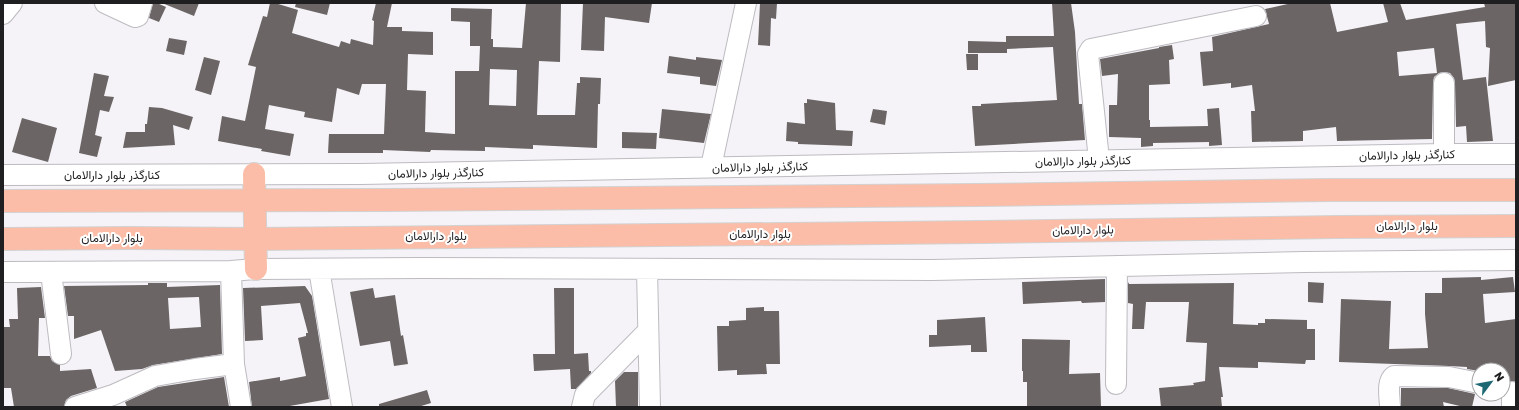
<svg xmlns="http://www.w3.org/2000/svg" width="1519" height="410" viewBox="0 0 1519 410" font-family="'Golos Text',Vazirmatn,sans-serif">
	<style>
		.building { fill: #6b6665; fill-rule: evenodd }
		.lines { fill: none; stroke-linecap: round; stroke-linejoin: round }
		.minor-casing { stroke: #bdbbc0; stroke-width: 22 }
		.major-casing { stroke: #d2d2d2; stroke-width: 24 }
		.minor { stroke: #fff; stroke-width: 20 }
		.major { stroke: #fbbda7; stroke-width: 22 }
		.labels { text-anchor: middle; stroke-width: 4; stroke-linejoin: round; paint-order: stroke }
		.street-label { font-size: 12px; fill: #1f1e20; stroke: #fff }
	</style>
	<rect width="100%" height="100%" fill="#f5f3f8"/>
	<path class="building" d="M153 3H157L166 7 159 22 149 18Z
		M162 3H199L194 16Z
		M270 3H275L298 10 292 33 339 47 341 41 350 44 351 39 373 45 374 21 372 20 376 3H392L387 27H402V31L433 32V55L408 54 407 90 426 91 425 132 455 134V71H479L480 46H470V22L451 21V8L492 9 491 39H493V47L522 48 526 3H561L560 62 539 61 537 115H575L577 83H580V77L601 78 600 104H598L597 148 533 145V149L485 147V151L431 150 430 152 383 150V153H328L329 134H384L386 84H362L359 95 337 88 332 122 304 117 305 112 269 105 265 129 294 134 290 156 261 151 262 149 218 141 222 116 245 121 256 67 248 65 263 16 267 17ZM490 69 517 70 516 106 489 105Z
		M296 3H330L327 15 295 7Z
		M583 3H652L649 23 605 17 604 51 581 50Z
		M760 3H777L776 19 771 18 770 46 758 45Z
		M1052 3H1071L1075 32 1079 104H1082L1085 140 975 146 972 106H981V104L1057 100 1053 47 1007 49V53H968V41L1006 42V36H1054Z
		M1292 3H1330L1337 32 1388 22 1383 3H1400L1406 20 1485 7 1484 3H1516V80L1488 86 1490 48 1486 47 1485 21 1456 24 1463 80 1486 77 1493 141 1467 142 1466 126 1456 127 1455 83 1454 78 1450 73 1444 72 1439 73 1434 77 1433 83 1432 139 1337 141 1336 127 1303 131V141L1252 142 1251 111H1255L1252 85 1231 88V83L1203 86 1200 52 1213 51 1212 37 1269 24 1265 9ZM1434 48 1437 73 1399 76 1397 52Z
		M169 38 187 41 184 55 166 51Z
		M1172 45 1174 59 1169 60 1170 84 1149 85V120H1150V127L1208 126 1207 109 1219 108 1222 145 1209 146V142L1153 143V146L1141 147V138L1109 137V105H1117L1118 74 1102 76 1100 59 1159 48V47Z
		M966 54H978V70H967Z
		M669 56 696 60V57L722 60 716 86 700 84V77L667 73Z
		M204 57 220 61 211 95 195 90Z
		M94 73 109 76 104 96 114 97 109 112 100 110 95 135 102 137 97 157 79 153Z
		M807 99 835 103 836 130 853 131 852 146 798 144V142L786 141 787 122 805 124 804 103H807Z
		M149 107 162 108 193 117 189 130 173 125 175 145 123 148 126 132H145V124H147Z
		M662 109 711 114 704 143 659 138Z
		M873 109 887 111 885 125 870 122Z
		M22 118 57 128 48 162 12 152Z
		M622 132 657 133 656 149 622 148Z
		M1481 277V280L1513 277 1515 292 1483 294 1485 323 1516 319V382L1512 381 1507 382 1503 385V370H1479V371L1467 369V367L1449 366 1339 362 1341 299 1391 301 1389 349 1428 348 1425 314V293H1442V278Z
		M1105 279V302L1082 303 1081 301 1023 304 1022 282Z
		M1128 282 1129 284 1234 283 1233 324 1258 325V323H1265V319L1307 320V329H1315V360H1306L1305 364 1258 362V368L1219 367 1223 397H1221L1222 407H1161L1159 388 1194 385 1193 383 1205 381 1207 343 1186 342 1189 302H1146L1144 329H1132L1133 304 1128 303Z
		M1308 282 1324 283 1323 303 1308 302Z
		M148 283H167V287L220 285 222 354 153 365 142 369 115 371 101 330 74 339V316H68L64 286 148 285ZM199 297 201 327 170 329 168 298Z
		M305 286 312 296 329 399 284 407H252L249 382 280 377V381L306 376 298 338 306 336V333H308L300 303 261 306 263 340 245 341 243 288Z
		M41 287 45 318H39L38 356H50L52 361 60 365V371L91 369 97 388 71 396 66 400 64 407H14L11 388H3V327H10L9 319H18L17 288Z
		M373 288 375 298 395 295 401 336 403 335 408 364 394 366 390 341 360 346 350 292Z
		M554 288H574V354L588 353 589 371H591V373L576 389H571L570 369 534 371 533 354H555Z
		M764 307V311H779L780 364H766L767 374 737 375V370L718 371 717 326H729V321L746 320V308Z
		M985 317 987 352H971V345L929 347V335H937V320Z
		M1022 339 1070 340 1069 374 1100 373 1101 407H1027V382H1023V371H1022Z
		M624 372H638V407H616L615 381Z
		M224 377 229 407H127L125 402 158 387Z
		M1401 388H1448L1475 394 1472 407H1464L1443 402 1444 407H1401Z
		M427 390 431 403 418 407H379V404Z"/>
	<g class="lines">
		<defs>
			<path id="minor" d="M105 3 135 17 138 16 142 3
				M3 14 12 3
				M1444 154V83
				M1099 160 1088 54 1091 49 1256 16
				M711 167 746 3
				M3 175 361 174 1444 154H1516
				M319 269 342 407
				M647 269 650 407
				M231 271 234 364 241 407
				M3 272 231 271 256 269 420 268 932 270 1304 262 1516 260
				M51 272 61 354
				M1116 384 1117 266
				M75 407 113 395 155 376 195 369 234 364
				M582 407 585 395 648 331
				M1390 407C1390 398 1386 382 1394 376L1449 377 1479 383
				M1512 407V392"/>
			<path id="major" d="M254 174 256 269
				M3 201 385 200 977 195 1331 190H1516
				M3 239 130 238 255 239 983 232 1337 227 1516 226"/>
		</defs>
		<use href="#minor" class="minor-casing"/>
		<use href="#major" class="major-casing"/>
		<use href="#minor" class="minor"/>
		<use href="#major" class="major"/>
	</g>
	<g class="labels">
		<g class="street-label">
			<text transform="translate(1407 155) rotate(-1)" y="4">کنارگذر بلوار دارالامان</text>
			<text transform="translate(1083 161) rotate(-1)" y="4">کنارگذر بلوار دارالامان</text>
			<text transform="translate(760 167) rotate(-1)" y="4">کنارگذر بلوار دارالامان</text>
			<text transform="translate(436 173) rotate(-1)" y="4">کنارگذر بلوار دارالامان</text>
			<text x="112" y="179">کنارگذر بلوار دارالامان</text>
			<text x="1407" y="230">بلوار دارالامان</text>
			<text transform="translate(1083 230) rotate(-1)" y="4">بلوار دارالامان</text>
			<text x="760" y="238">بلوار دارالامان</text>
			<text x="436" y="240">بلوار دارالامان</text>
			<text x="112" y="242">بلوار دارالامان</text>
		</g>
	</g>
	<rect width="1519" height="410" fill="none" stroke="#1f1e20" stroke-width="8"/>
	<g transform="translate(1491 382) rotate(58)"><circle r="19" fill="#ffffff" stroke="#a5a5a6"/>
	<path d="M0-3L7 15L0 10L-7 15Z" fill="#1e6873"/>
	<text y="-6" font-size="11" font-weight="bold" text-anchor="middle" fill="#1f1e20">N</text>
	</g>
</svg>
